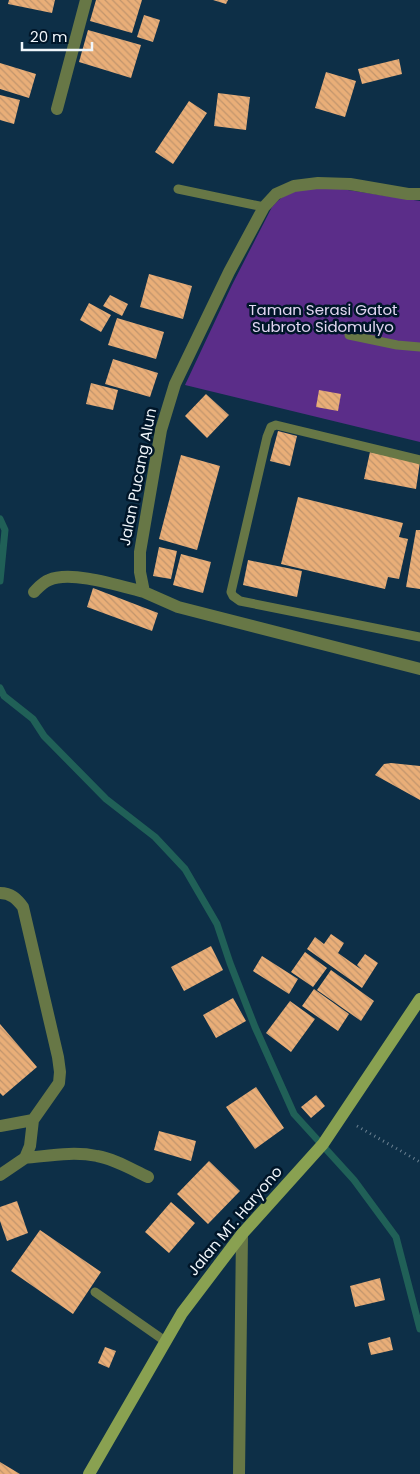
<svg xmlns="http://www.w3.org/2000/svg" width="420" height="1474" viewBox="0 0 420 1474" font-family="Poppins,sans-serif">
	<style>
		.green { fill: #5b2d89 }
		.lines { fill: none; stroke-linecap: round; stroke-linejoin: round }
		.stream { stroke: #206057; stroke-width: 7 }
		.building { fill: url(#building-back-hatch) }
		.path { stroke: #6c8292; stroke-width: 3; stroke-dasharray: 1 4; stroke-linecap: butt }
		.lane { stroke: #677746; stroke-width: 9 }
		.street { stroke: #677746; stroke-width: 12 }
		.secondary { stroke: #89a151; stroke-width: 12 }
		.labels { text-anchor: middle; stroke-width: 5; stroke-linejoin: round; paint-order: stroke }
		.park-label { font-size: 15px; fill: #e1d6f1; stroke: #001629 }
		.street-label { font-size: 15px; fill: #f0f6fb; stroke: #001629 }
	</style>
	<defs>
		<pattern id="building-back-hatch" width="6" height="6" patternUnits="userSpaceOnUse" patternTransform="scale(1.25)"><rect width="6" height="6" fill="#e9ae78"/><path d="M-1 5l2 2M0 0l6 6M5-1l2 2" fill="none" stroke="#c1956d"/></pattern>
	</defs>
	<rect width="100%" height="100%" fill="#0d2f47"/>
	<path class="green" d="M328 187 420 201V442L185 385 232 285 272 207C289 187 304 190 328 187Z"/>
	<g class="lines">
		<path class="stream" d="M0 519 5 530 0 581
			M0 688 4 696 33 719 44 736 106 799 155 837 185 869 217 924 230 963 255 1027 294 1114 354 1180 396 1237 420 1329"/>
	</g>
	<path class="building" d="M9 0H55L52 13 8 4Z
		M96 0H142L132 33 90 21Z
		M213 0H228L226 4Z
		M144 15 160 20 153 42 137 37Z
		M88 30 141 45 131 78 79 62Z
		M399 59 402 74 362 84 358 69Z
		M0 63 36 74 29 98 0 89Z
		M326 72 356 81 345 117 315 108Z
		M218 93 250 97 246 130 214 126Z
		M0 95 20 100 14 124 0 120Z
		M189 101 207 113 173 164 155 152Z
		M149 274 192 286 183 319 140 307Z
		M110 295 128 304 122 316 103 306Z
		M89 303 111 315 101 332 80 320Z
		M117 318 164 332 156 359 108 345Z
		M113 359 158 373 150 397 105 384Z
		M91 383 118 390 113 410 86 404Z
		M319 390 341 394 338 411 316 407Z
		M206 394 229 415 207 438 185 416Z
		M278 431 297 436 290 466 270 461Z
		M370 452 420 462 416 489 364 479Z
		M181 455 220 466 197 550 159 539Z
		M298 497 403 523 399 537 408 539 399 579 388 577 385 589 281 564Z
		M416 530H420V589L406 587Z
		M159 547 177 551 171 579 153 576Z
		M181 554 211 562 203 593 173 585Z
		M248 560 302 571 297 597 243 585Z
		M93 588 158 613 152 631 87 607Z
		M391 763 420 766V800L375 775 384 764Z
		M331 934 344 943 338 953 362 970 357 965 365 954 378 963 362 988 307 949 315 937 324 944Z
		M211 946 223 970 184 991 171 967Z
		M305 952 327 968 313 987 291 972Z
		M262 956 298 979 289 994 253 971Z
		M331 970 374 1001 361 1021 317 990Z
		M314 989 349 1014 338 1031 302 1006Z
		M233 998 246 1021 216 1038 203 1015Z
		M290 1001 315 1019 291 1052 266 1033Z
		M0 1024 37 1067 3 1096 0 1093Z
		M256 1087 284 1128 255 1149 226 1107Z
		M316 1095 325 1106 311 1118 301 1107Z
		M159 1131 196 1141 191 1161 154 1150Z
		M209 1161 240 1191 208 1224 177 1194Z
		M17 1201 28 1233 7 1241 0 1221V1207Z
		M171 1202 195 1223 169 1253 145 1232Z
		M40 1230 101 1272 73 1314 11 1271Z
		M380 1278 385 1300 355 1307 350 1286Z
		M390 1337 393 1350 371 1355 368 1343Z
		M105 1347 116 1351 109 1368 98 1363Z
		M0 1462 20 1474H0Z"/>
	<g class="lines">
		<path class="path" d="M357 1126 420 1162"/>
		<path class="lane" d="M178 189 264 207
			M349 335 397 345 420 347
			M420 460 276 425 271 427 267 437 231 592 233 596 240 601 420 637
			M95 1292 165 1341"/>
		<path class="street" d="M57 109 86 0
			M420 194H408L350 184 318 183 294 186 276 194 264 207 229 272 175 384 161 430 140 552V572L144 592 178 607 420 669
			M34 592C38 588 43 582 49 580 71 570 120 586 144 592
			M0 893C11 893 17 899 23 907L58 1057 60 1072 59 1083 33 1120 30 1146 25 1158 0 1175
			M0 1126 33 1120
			M25 1158C48 1156 73 1151 97 1156 115 1159 131 1169 148 1177
			M239 1474 242 1234"/>
		<path class="secondary" d="M89 1474 182 1313 242 1234 323 1144 420 999"/>
	</g>
	<g class="labels">
		<g class="park-label">
			<text x="323" y="315">Taman Serasi Gatot<tspan x="323" dy="17">Subroto Sidomulyo</tspan></text>
		</g>
		<g class="street-label">
			<text transform="translate(138 477) rotate(-79)" y="5">Jalan Pucang Alun</text>
			<text transform="translate(235 1221) rotate(-50)" y="5">Jalan MT. Haryono</text>
		</g>
	</g>
	<path d="M22 42v8h70v-8" fill="none" stroke="#f0f6fb" stroke-width="2.5"/>
	<text x="30" y="42" font-size="15" fill="#f0f6fb" stroke="#001629" stroke-width="4" paint-order="stroke">20 m</text>
</svg>
